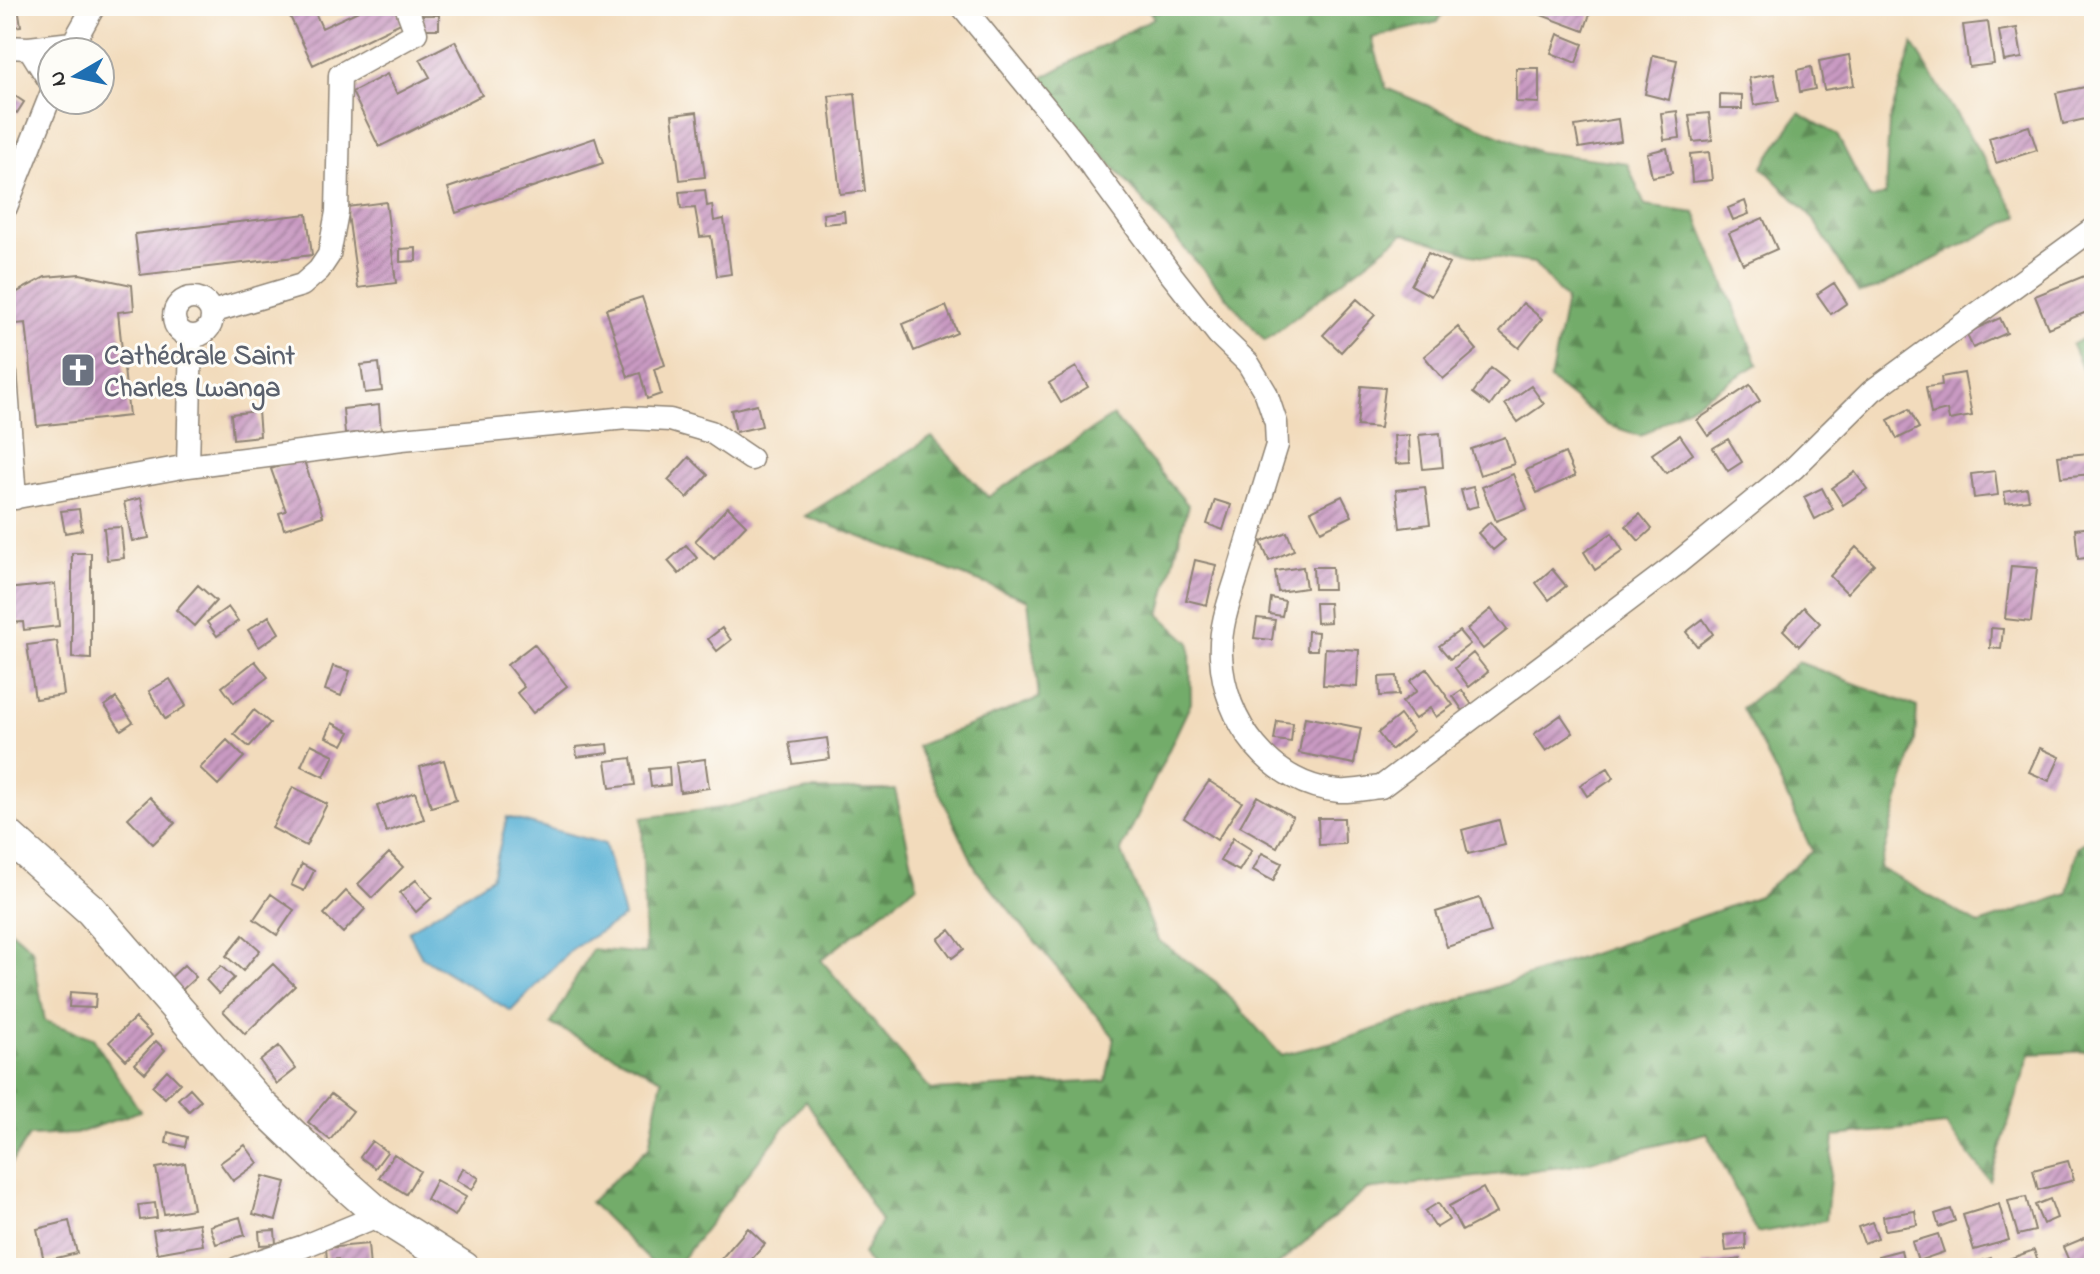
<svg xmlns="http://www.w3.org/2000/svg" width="2100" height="1274" viewBox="0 0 2100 1274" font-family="'Indie Flower',sans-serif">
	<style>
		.forest { fill: url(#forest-firs); stroke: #4f6c4a; stroke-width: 2 }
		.water { fill: #58b1d5; stroke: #426e80; stroke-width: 2 }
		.building { fill: url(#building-hatch) }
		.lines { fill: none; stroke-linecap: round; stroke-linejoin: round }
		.street-casing { stroke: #8e8374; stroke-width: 25 }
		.secondary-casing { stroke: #8e8374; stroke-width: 35 }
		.street { stroke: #fff; stroke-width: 22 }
		.secondary { stroke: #fff; stroke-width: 32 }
		.labels { text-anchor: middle; stroke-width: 6; stroke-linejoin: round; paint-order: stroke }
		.worship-label { font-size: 28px; font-weight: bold; fill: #5b616d; stroke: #fdfcf7; text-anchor: start }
	</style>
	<defs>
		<pattern id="forest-firs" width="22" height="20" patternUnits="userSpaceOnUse" patternTransform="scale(2)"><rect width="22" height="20" fill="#73ac6a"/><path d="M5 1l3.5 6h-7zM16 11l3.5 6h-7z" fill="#5f8c57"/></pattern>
		<pattern id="building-hatch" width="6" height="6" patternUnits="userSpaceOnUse" patternTransform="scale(2)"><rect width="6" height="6" fill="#c99ac2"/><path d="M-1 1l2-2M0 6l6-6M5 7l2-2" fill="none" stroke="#a37e9e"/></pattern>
	</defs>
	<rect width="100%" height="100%" fill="#fdfcf7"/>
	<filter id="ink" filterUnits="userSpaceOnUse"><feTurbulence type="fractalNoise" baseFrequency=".0125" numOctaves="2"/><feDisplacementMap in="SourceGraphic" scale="16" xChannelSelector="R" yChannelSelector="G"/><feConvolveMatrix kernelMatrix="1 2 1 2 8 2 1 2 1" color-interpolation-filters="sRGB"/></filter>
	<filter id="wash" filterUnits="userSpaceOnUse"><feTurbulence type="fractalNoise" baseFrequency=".006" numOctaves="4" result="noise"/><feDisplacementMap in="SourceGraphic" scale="32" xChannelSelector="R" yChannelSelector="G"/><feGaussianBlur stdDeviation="1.8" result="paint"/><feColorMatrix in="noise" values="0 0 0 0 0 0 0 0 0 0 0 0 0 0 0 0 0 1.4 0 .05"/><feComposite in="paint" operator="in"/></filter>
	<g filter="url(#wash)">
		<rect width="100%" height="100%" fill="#f2dbbc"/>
		<path class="forest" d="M1146 6H1446L1438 22 1372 38 1386 88 1539 152 1627 163 1645 206 1695 213 1758 364 1641 436 1608 425 1550 380 1566 300 1534 263 1472 254 1404 233 1265 341 1038 80 1154 18Z
			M1913 44 2019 216 1878 288 1859 293 1811 216 1762 167 1799 113 1837 135 1870 199 1885 195 1889 122Z
			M2094 332V397L2072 345Z
			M1113 416 1188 505 1160 615 1190 643 1191 703 1121 851 1158 940 1216 982 1281 1055 1349 1038 1759 896 1812 851 1776 773 1742 708 1798 662 1917 707 1915 741 1880 868 1979 924 2068 894 2077 847 2094 835V1051L2030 1054 1990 1181 1946 1125 1834 1136 1826 1220 1757 1233 1707 1133 1570 1166 1366 1190 1274 1268H872L863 1254 881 1221 806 1100 675 1268H657L590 1202 649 1147 662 1079 551 1024 592 949 645 954 642 818 721 808 808 790H895L917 885 821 960 931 1090 1106 1081 1114 1037 977 871 917 746 1039 698 1028 600 805 516 932 437 988 497Z
			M6 926 32 949 45 1021 93 1038 140 1111 76 1134 29 1136 6 1171Z"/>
		<path class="water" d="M507 817 605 844 624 917 572 949 511 1011 422 957 408 931 492 877Z"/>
		<g id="blocks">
			<path class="building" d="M6 6H18L21 26 6 28Z
				M285 6H312L322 28 369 6H396L403 22 313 65Z
				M1544 6H1576L1591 11 1584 31 1541 15Z
				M422 15H439V29H422Z
				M1988 22 1994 64 1969 67 1963 25Z
				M2017 28 2022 58 2004 61 1999 31Z
				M1558 34 1583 44 1576 63 1551 53Z
				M455 41 482 95 379 147 352 92 387 74 397 94 430 77 420 59Z
				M1653 55 1677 60 1669 100 1645 94Z
				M1849 55 1854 85 1824 90 1819 61Z
				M1811 67 1815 89 1800 92 1797 70Z
				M1516 68H1539V103L1516 102Z
				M1774 74 1779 101 1754 105 1749 78Z
				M2090 86 2094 117 2063 124 2056 93Z
				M855 93 865 191 840 194 829 96Z
				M12 94 24 102 17 113 6 107Z
				M1720 94 1742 95V109H1720Z
				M1677 111 1680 138 1664 140 1661 113Z
				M697 112 705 177 680 180 672 115Z
				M1709 113 1712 140 1693 142 1689 115Z
				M1618 119 1621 141 1579 148 1575 126Z
				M2029 126 2037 150 1996 163 1989 138Z
				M595 138 603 163 456 213 448 188Z
				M1667 148 1672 173 1652 177 1647 153Z
				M1709 152 1712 180 1692 182 1690 154Z
				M705 190 707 206 712 205 714 221 724 219 731 274 717 276 711 236 700 237 695 208 681 209 679 192Z
				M1745 201 1749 214 1733 220 1728 208Z
				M386 202 396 283 358 288 347 207Z
				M844 211 845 222 824 224 823 214Z
				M307 214 312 255 140 275 135 234Z
				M1763 218 1777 249 1743 264 1729 233Z
				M416 248V261L400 262V249Z
				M1428 253 1449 264 1431 296 1411 285Z
				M80 274 132 285 134 310 118 312 129 416 37 426 26 323 6 325V298L45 277Z
				M2089 274 2094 286V309L2048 328 2035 296Z
				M1834 283 1847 303 1831 314 1817 294Z
				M642 297 665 365 654 369 661 394 647 399 640 373 628 377 606 309Z
				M1357 299 1375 315 1341 352 1323 335Z
				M1523 303 1542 319 1519 348 1500 332Z
				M946 306 957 333 914 351 903 324Z
				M2000 318 2007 333 1973 348 1966 333Z
				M1458 327 1477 350 1443 379 1424 356Z
				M379 363 382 391 365 393 361 365Z
				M1076 367 1088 387 1061 403 1049 383Z
				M1491 368 1508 381 1490 406 1473 393Z
				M1964 373 1972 416 1949 420 1947 410 1931 414 1926 387 1942 385 1941 377Z
				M1750 385 1760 401 1708 436 1697 420Z
				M1361 386 1385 388 1380 428 1357 426Z
				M1531 386 1544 404 1518 422 1505 404Z
				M757 404 762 426 736 432 731 410Z
				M379 405 381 431 345 434 343 409Z
				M1909 409 1919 428 1897 439 1888 420Z
				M258 411 260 436 233 439 231 414Z
				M1440 433 1443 467 1423 469 1419 435Z
				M1409 435 1410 463 1396 464 1394 436Z
				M1680 435 1693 454 1666 473 1652 454Z
				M1505 437 1514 464 1480 475 1471 449Z
				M1728 439 1742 462 1728 471 1713 448Z
				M1565 453 1575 476 1537 493 1526 470Z
				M2089 453 2091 474 2061 477 2058 456Z
				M689 457 708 475 687 498 668 480Z
				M303 458 323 516 284 529 279 513 286 511 271 469Z
				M1995 471 1998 495 1974 498 1971 474Z
				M1855 472 1867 489 1843 505 1832 488Z
				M1513 474 1527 509 1496 521 1482 487Z
				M1425 487 1430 524 1400 528 1396 490Z
				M1473 487 1478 506 1466 509 1461 490Z
				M1822 488 1833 509 1815 519 1804 497Z
				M2027 488 2029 500 2006 503 2004 492Z
				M1342 496 1352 516 1321 531 1311 511Z
				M141 498 149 538 132 541 124 502Z
				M1215 500 1231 505 1223 530 1207 524Z
				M728 507 746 525 714 559 695 541Z
				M79 509 82 530 65 533 61 511Z
				M1640 514 1652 529 1639 541 1626 526Z
				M1490 522 1505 540 1493 550 1478 533Z
				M121 527 124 558 107 560 104 528Z
				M2094 527V557L2078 559 2075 529Z
				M1287 532 1294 550 1269 561 1261 542Z
				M1612 533 1623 551 1595 570 1584 552Z
				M686 545 697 558 679 574 668 561Z
				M1856 547 1874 564 1847 593 1830 576Z
				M72 553H91V659L72 658Z
				M1195 560 1216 565 1207 605 1186 600Z
				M2011 566 2037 568 2031 622 2005 619Z
				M1303 567 1306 588 1278 592 1275 571Z
				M1313 567H1332L1333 589H1314Z
				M1552 569 1566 586 1549 600 1536 583Z
				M55 584 59 626 24 630 23 622 7 623 6 589Z
				M198 585 216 601 194 626 176 610Z
				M1271 598 1285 601 1282 616 1269 614Z
				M1315 603H1329L1330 622 1316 623Z
				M228 607 238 621 217 636 207 622Z
				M1804 607 1820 623 1799 646 1783 630Z
				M1491 609 1507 630 1483 649 1467 629Z
				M269 616 279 633 259 647 248 630Z
				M1257 618 1275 620 1272 640 1254 638Z
				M1703 619 1713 634 1697 646 1686 632Z
				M722 628 731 640 717 651 708 639Z
				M1991 628 2003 629 2001 649 1990 648Z
				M1308 631 1318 632 1317 650H1307Z
				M1459 631 1470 644 1450 659 1439 646Z
				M57 641 64 695 35 699 27 645Z
				M534 644 567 686 533 713 517 693 524 687 507 665Z
				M1325 648 1359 650 1357 687 1323 685Z
				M1473 653 1488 672 1469 687 1455 668Z
				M255 661 268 677 234 703 222 687Z
				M333 666 350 671 341 696 325 690Z
				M1427 669 1453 705 1436 717 1430 708 1415 719 1402 702 1417 691 1410 681Z
				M1397 676 1399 695 1380 696 1379 677Z
				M170 679 186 706 165 719 149 691Z
				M1462 690 1472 705 1463 711 1453 696Z
				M116 698 133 722 121 730 105 706Z
				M254 710 270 723 249 747 234 734Z
				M1400 715 1413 732 1391 750 1378 733Z
				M1561 715 1573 733 1546 751 1534 734Z
				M1305 717 1361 728 1354 764 1299 753Z
				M1277 721 1293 723 1291 742 1274 740Z
				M332 723 350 732 343 745 326 737Z
				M827 738 830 759 793 764 789 743Z
				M227 740 244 757 218 785 200 768Z
				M311 744 334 755 324 777 301 766Z
				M608 744 609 753 577 757 576 747Z
				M2040 748 2060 757 2049 781 2029 772Z
				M631 758 635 785 610 788 606 761Z
				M705 759 709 788 680 792 676 763Z
				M444 760 456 800 431 807 420 767Z
				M669 767 670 785 651 787 649 769Z
				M1608 768 1614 778 1587 796 1580 785Z
				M1209 781 1242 802 1217 840 1184 818Z
				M293 787 327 804 306 846 272 828Z
				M415 792 424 819 386 832 377 806Z
				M1257 796 1293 817 1277 847 1240 826Z
				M150 797 175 823 153 844 128 818Z
				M1318 818H1344L1345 844 1319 845Z
				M1499 820 1505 845 1468 854 1462 830Z
				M1233 838 1252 850 1239 871 1220 861Z
				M389 853 403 867 372 898 358 884Z
				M1262 853 1282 863 1273 881 1253 870Z
				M302 864 314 871 304 891 291 885Z
				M416 880 432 898 416 912 400 893Z
				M346 891 365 909 343 933 324 914Z
				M271 894 294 910 277 935 254 919Z
				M1480 898 1491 933 1447 947 1436 912Z
				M950 930 964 949 952 958 938 939Z
				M243 935 260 950 243 971 226 956Z
				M273 964 295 986 245 1034 223 1011Z
				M184 965 196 977 180 992 168 980Z
				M221 966 234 978 219 994 206 980Z
				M70 992 96 994 95 1008 69 1007Z
				M135 1018 152 1035 126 1060 109 1042Z
				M156 1041 165 1050 145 1073 135 1064Z
				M279 1046 296 1069 277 1084 260 1061Z
				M167 1070 180 1083 165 1098 152 1086Z
				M190 1088 201 1100 189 1111 178 1099Z
				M331 1094 353 1111 330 1140 308 1122Z
				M168 1132 187 1137 185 1147 166 1143Z
				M372 1141 387 1152 375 1168 360 1157Z
				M245 1145 258 1163 233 1181 220 1163Z
				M394 1154 420 1171 406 1194 379 1177Z
				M2068 1161 2074 1180 2038 1190 2033 1170Z
				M185 1163 193 1209 164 1214 156 1168Z
				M463 1168 479 1178 472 1190 456 1180Z
				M263 1176 286 1182 276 1220 253 1214Z
				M436 1180 466 1197 455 1216 426 1199Z
				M1483 1188 1496 1213 1462 1231 1449 1206Z
				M2026 1197 2035 1231 2018 1235 2008 1201Z
				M2050 1199 2057 1218 2043 1224 2035 1205Z
				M155 1203 157 1218 140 1220 138 1205Z
				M1438 1203 1449 1220 1436 1228 1425 1211Z
				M1999 1204 2009 1240 1974 1250 1963 1215Z
				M1951 1209 1955 1221 1939 1227 1935 1214Z
				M1915 1211 1917 1225 1885 1230 1883 1216Z
				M240 1217 245 1235 216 1244 210 1226Z
				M69 1221 77 1253 44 1261 37 1229Z
				M1872 1222 1878 1238 1864 1243 1858 1227Z
				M199 1223 203 1245 157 1253 153 1230Z
				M748 1228 765 1244 744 1268H713Z
				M275 1230 276 1244 260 1245 259 1231Z
				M1745 1233 1746 1249 1726 1251 1724 1235Z
				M1938 1234 1944 1252 1918 1261 1912 1242Z
				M2094 1234V1264L2084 1268H2072L2063 1247Z
				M368 1244 370 1268H339L338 1259 327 1260 326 1248Z
				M1901 1250 1905 1268H1881L1878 1256Z
				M2034 1250 2040 1268H2008L2006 1260Z
				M1991 1258 1995 1268H1963V1267Z
				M1740 1259 1742 1268H1703V1264Z"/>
		</g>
	</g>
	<g filter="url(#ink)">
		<use href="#blocks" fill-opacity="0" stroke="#8e8374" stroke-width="2"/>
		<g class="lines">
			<defs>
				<path id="street" d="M962 6 1073 141 1170 273 1218 334 1248 363 1266 393 1276 423 1277 445C1264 486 1252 527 1240 567 1231 596 1219 626 1221 656 1224 722 1271 785 1339 791 1352 792 1368 788 1381 787L1674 566 1794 468 1872 391 2094 228
					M6 47 29 48 72 43
					M29 48 52 85
					M68 52 94 6
					M6 207 52 92
					M174 317a19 19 0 1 1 38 0a19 19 0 1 1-38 0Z
					M212 312 302 285 319 270 329 255 337 212 340 75 416 33 406 6
					M6 375 15 498
					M188 466 402 439 627 418 670 420 711 432 751 459
					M6 499 188 466 191 336
					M238 1268 302 1247 380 1215"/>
				<path id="secondary" d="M6 834 91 910 261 1105 328 1169 380 1215 464 1268"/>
			</defs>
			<use href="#street" class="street-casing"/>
			<use href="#secondary" class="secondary-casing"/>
			<use href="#street" class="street"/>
			<use href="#secondary" class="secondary"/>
		</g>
	</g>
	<defs>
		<symbol id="church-square" viewBox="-11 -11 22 22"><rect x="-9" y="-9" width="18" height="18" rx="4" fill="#6b7280" stroke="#fdfcf7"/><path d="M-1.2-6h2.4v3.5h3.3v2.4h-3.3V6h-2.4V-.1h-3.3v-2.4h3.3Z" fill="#fff"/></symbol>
	</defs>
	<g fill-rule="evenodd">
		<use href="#church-square" x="58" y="350" width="40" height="40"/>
	</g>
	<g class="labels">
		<g class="worship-label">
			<text x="104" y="364">Cathédrale Saint<tspan x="104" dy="32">Charles Lwanga</tspan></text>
		</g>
	</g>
	<rect width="2100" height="1274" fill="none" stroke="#fdfcf7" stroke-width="32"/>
	<g transform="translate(76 76) rotate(261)"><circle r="38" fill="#fdfcf7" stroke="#a9a8a5" stroke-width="2"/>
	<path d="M0-6L14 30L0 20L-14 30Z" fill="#1f6fb2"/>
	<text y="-12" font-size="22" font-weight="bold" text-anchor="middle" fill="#2b2b2b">N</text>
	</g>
</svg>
